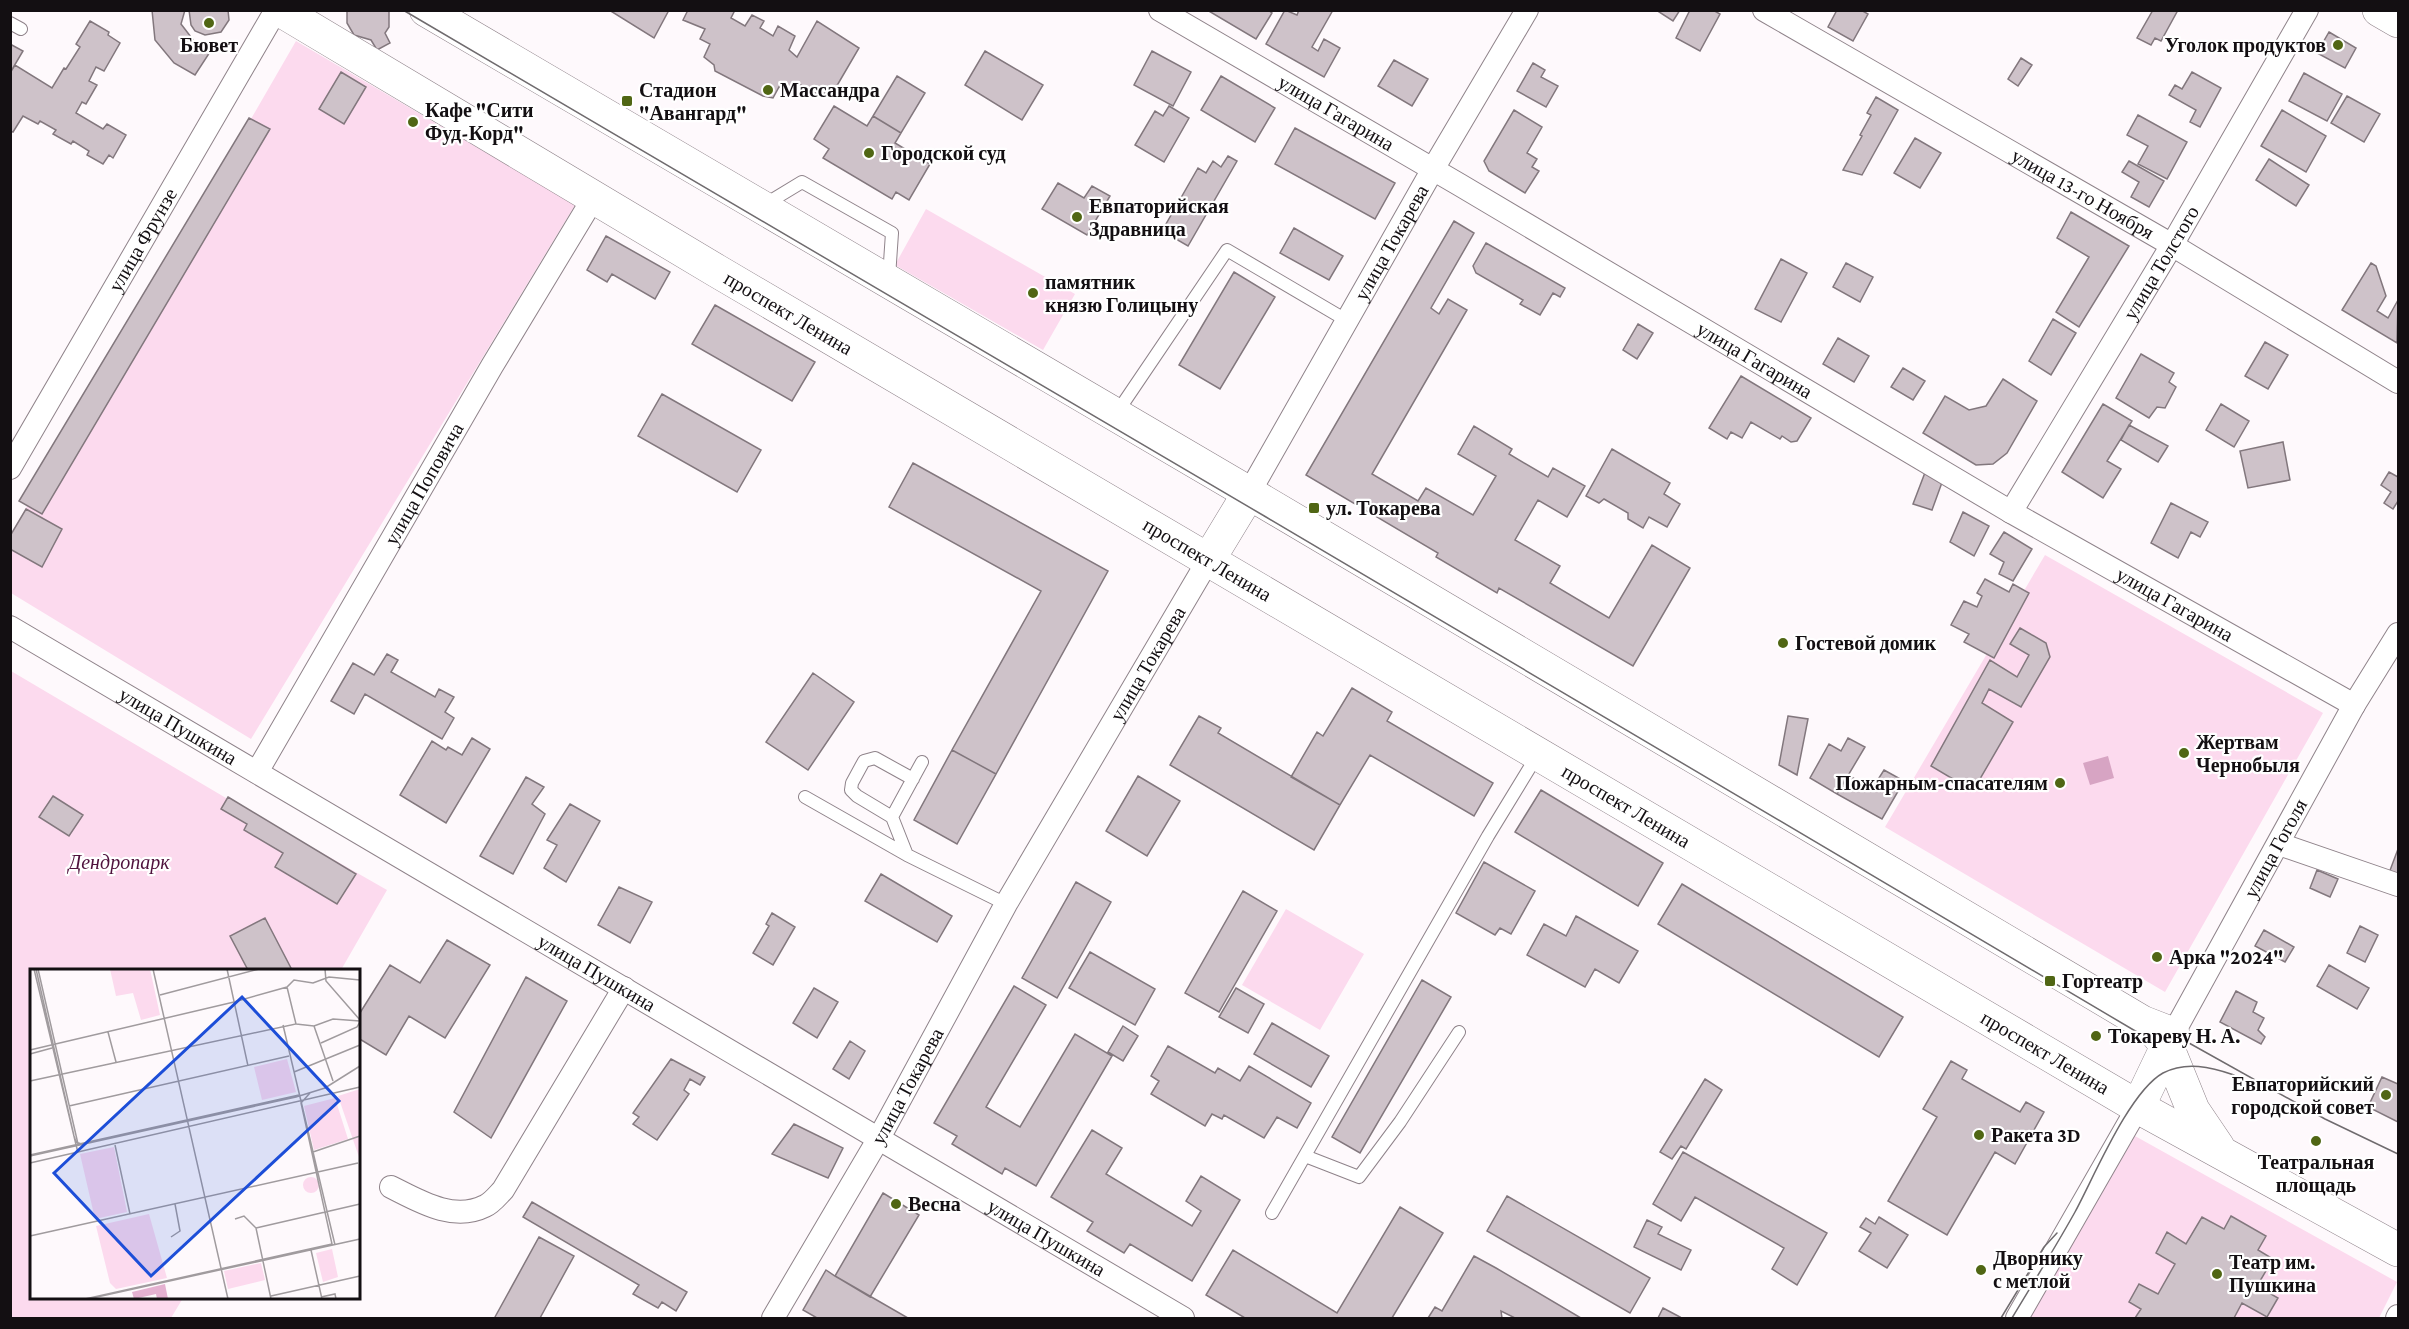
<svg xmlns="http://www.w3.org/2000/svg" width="2409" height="1329" viewBox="0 0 2409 1329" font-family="'Crimson Pro',serif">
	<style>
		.green { fill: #fcdaee }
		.water { fill: #d7a4c3 }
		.building { fill: #cec2c9; stroke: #82777d; stroke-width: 1.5 }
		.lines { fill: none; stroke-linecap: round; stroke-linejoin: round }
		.lane-casing { stroke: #8f838a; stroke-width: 14 }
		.street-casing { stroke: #8f838a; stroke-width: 24 }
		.secondary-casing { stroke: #8f838a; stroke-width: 34 }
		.lane { stroke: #fff; stroke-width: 12 }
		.street { stroke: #fff; stroke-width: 22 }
		.secondary { stroke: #fff; stroke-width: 33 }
		.tram { stroke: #6f6b6e; stroke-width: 1.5 }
		.poi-dot { fill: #506614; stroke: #fff; stroke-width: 2 }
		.labels { text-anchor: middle; stroke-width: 4.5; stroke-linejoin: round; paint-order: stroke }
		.poi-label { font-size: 20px; font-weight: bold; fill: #130f12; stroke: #fff; text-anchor: start }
		.street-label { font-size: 20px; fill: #130f12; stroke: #fff }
		.park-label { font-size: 20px; font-style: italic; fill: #4f123d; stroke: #fff }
		.inset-road { fill: none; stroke: #a09b9e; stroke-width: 1.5 }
		.view { fill: #1d4ed8; fill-opacity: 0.15; stroke: #1d4ed8; stroke-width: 3 }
		.inset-edge { fill: none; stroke: #130f12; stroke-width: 3 }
	</style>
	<rect width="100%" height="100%" fill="#fef9fc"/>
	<path class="green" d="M296 41 575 205 251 739 11 593V534Z
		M926 209 1075 294 1043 350 895 265Z
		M2045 555 2323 713 2165 992 1885 827Z
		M11 671 226 798 387 890 341 970H32V1298H183L171 1318H11Z
		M1286 909 1364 954 1320 1030 1242 985Z
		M2135 1136 2397 1282 2379 1318H2030Z"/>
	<path class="water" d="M2108 756 2114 778 2090 785 2083 763Z"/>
	<path class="building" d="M152 10H185L181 24 194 41 210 52 195 75 174 63 155 40Z
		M189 10H228L229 20 221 32 205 35 195 31 191 25Z
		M347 10H389V27L385 33 390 43 377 50 371 40 354 35 347 23Z
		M609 10H669L654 38Z
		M688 10H735L731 18 745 26 752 15 764 21 760 28 773 36 778 26 795 36 789 50 797 57 817 21 859 48 835 89 825 92 823 97 797 83 794 93 779 87 773 98 763 96 715 71 714 65 704 57 710 44 700 39 705 29 683 20Z
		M1207 10H1268L1272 13 1256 39Z
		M1285 10 1297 15 1299 10H1333L1312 47 1318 51 1324 39 1340 48 1324 77 1266 44Z
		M1656 10H1680L1673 21Z
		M1690 10H1713L1720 14 1700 51 1676 38Z
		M1837 10H1861L1868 14 1853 41 1828 27Z
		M2153 10H2178L2161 41 2155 38 2151 45 2137 38Z
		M90 21 109 32 108 35 120 43 104 71 96 67 89 81 97 85 86 104 82 102 76 113 103 129 107 124 126 135 113 158 109 155 103 164 87 155 89 151 73 141 71 144 53 134 56 130 40 121 38 124 23 116 13 132 10 131V73L15 65 52 88 64 68 66 69 80 47 76 44Z
		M2329 32 2356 48 2345 68 2317 53Z
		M10 44 23 51 10 73Z
		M985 51 1043 85 1022 120 965 85Z
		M1152 51 1191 72 1173 106 1134 85Z
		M2021 58 2032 65 2018 86 2008 79Z
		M1394 60 1428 79 1412 106 1378 86Z
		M1533 63 1545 70 1541 77 1558 86 1546 107 1517 91Z
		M341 72 366 87 344 124 319 109Z
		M2192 72 2221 88 2200 127 2190 122 2196 110 2169 95 2175 85 2182 89Z
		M2304 73 2342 94 2327 121 2289 101Z
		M897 76 925 93 901 133 873 116Z
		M1221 76 1275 108 1255 142 1201 110Z
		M2347 96 2380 114 2364 142 2331 123Z
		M1876 97 1898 110 1862 175 1843 170 1862 136 1860 135 1871 115 1867 113Z
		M834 106 867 126 873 116 901 133 895 143 930 164 909 200 896 192 892 199 823 158 829 149 814 139Z
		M1169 106 1189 118 1164 162 1135 145 1155 111 1163 116Z
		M1514 110 1542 127 1527 153 1537 159 1532 167 1539 171 1525 193 1489 171 1484 161Z
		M2282 110 2326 136 2306 172 2261 146Z
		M2138 115 2187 142 2167 179 2138 164 2148 146 2127 135Z
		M249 118 270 129 42 514 19 501Z
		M1295 128 1395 183 1375 219 1275 164Z
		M1915 138 1941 153 1920 188 1894 173Z
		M1228 156 1237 161 1188 246 1162 231 1198 168 1206 173 1213 161 1221 167Z
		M2269 159 2309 185 2296 206 2256 180Z
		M2129 161 2164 181 2149 207 2131 197 2139 182 2122 172Z
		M1058 183 1084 198 1092 186 1110 196 1087 235 1042 209Z
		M2071 212 2129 246 2079 327 2056 312 2089 257 2057 238Z
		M1454 221 1474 233 1431 308 1439 314 1448 299 1467 310 1372 474 1418 501 1426 488 1473 515 1496 476 1458 454 1474 426 1512 449 1509 454 1548 477 1553 468 1585 486 1567 517 1538 500 1515 540 1560 566 1550 583 1609 618 1652 545 1690 568 1633 666 1499 588 1497 593 1436 557 1438 553 1306 475Z
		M1294 228 1343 256 1329 280 1280 253Z
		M606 236 670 272 655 299 612 274 607 282 587 270Z
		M1486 243 1565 288 1560 297 1553 293 1540 315 1520 304 1523 300 1476 273 1473 266Z
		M1781 259 1807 273 1781 322 1755 309Z
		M1846 263 1873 277 1860 302 1833 287Z
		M2371 263 2376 266 2386 296 2377 311 2388 318 2398 300 2397 343 2342 310Z
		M1234 272 1275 297 1220 389 1179 365Z
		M715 305 815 362 792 401 692 344Z
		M2053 319 2076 333 2051 375 2029 361Z
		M1638 324 1653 333 1637 359 1623 350Z
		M1838 338 1869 356 1854 382 1823 364Z
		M2265 342 2288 355 2268 389 2245 376Z
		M2141 354 2174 373 2169 382 2176 387 2165 408 2157 407 2149 418 2116 398Z
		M1903 368 1925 381 1913 400 1891 387Z
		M1741 376 1811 418 1797 441 1791 442 1782 436 1780 439 1751 422 1742 438 1731 432 1727 439 1709 428Z
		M2003 379 2037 401 2007 453 1993 464 1976 465 1923 433 1945 396 1969 410 1986 406Z
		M662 394 761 450 737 492 638 436Z
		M2103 404 2132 421 2107 461 2121 469 2103 498 2062 472Z
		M2221 404 2249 421 2234 447 2206 430Z
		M2129 425 2168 446 2158 462 2121 440Z
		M2283 442 2290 480 2248 488 2240 451Z
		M1612 449 1670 483 1664 494 1680 504 1667 527 1649 517 1643 528 1628 519V513L1604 499 1599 503 1586 496Z
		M913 463 1108 571 996 774 952 750 1041 591 889 507Z
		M1926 470 1944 477 1932 510 1913 504Z
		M2389 472 2398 477V501L2393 509 2384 503 2391 492 2381 485Z
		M2171 503 2208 522 2200 537 2191 532 2178 558 2151 543Z
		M26 509 62 529 42 567 10 549V536Z
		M1963 512 1989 526 1974 556 1950 542Z
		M2004 532 2032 549 2013 581 1999 574 2004 562 1990 554Z
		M1985 579 2009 592 2013 584 2029 593 1994 658 1964 642 1969 634 1951 625 1964 601 1977 607 1982 596 1977 593Z
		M2020 628 2046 643 2050 657 2021 707 1989 689 1982 703 2013 722 1973 791 1931 766 1990 660 2017 677 2029 655 2010 644Z
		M387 654 398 660 391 672 435 697 439 689 454 697 445 712 454 718 442 739 365 694 354 714 331 701 353 663 374 675Z
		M813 673 854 702 808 770 766 742Z
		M1352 688 1392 712 1387 721 1493 783 1474 816 1370 755 1340 805 1291 777 1317 732 1323 736Z
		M1199 716 1221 728 1218 733 1340 805 1314 850 1170 765Z
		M1788 716 1808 719 1797 775 1779 765Z
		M472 738 490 749 446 823 400 795 432 741 446 750 448 747 462 755Z
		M1848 738 1865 747 1837 794 1810 778 1829 744 1841 751Z
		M952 750 996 774 957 844 914 820Z
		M1884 770 1904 781 1882 819 1837 794 1848 775 1872 789Z
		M1138 776 1180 801 1147 856 1106 831Z
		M526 777 544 787 532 804 545 814 513 874 480 856Z
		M1541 790 1663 863 1638 906 1515 832Z
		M53 796 83 815 69 836 39 817Z
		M228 797 356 874 337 904 275 867 283 853 244 830 247 824 221 809Z
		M570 804 600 821 566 882 544 868 557 845 547 840Z
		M2398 849V877L2389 873Z
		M1484 862 1535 891 1511 934 1500 928 1495 935 1456 913Z
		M2317 870 2338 879 2330 897 2310 888Z
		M881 874 952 916 937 942 865 901Z
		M1076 882 1111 902 1057 998 1022 978Z
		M1682 884 1903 1017 1879 1057 1658 924Z
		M619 887 652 902 630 943 598 925Z
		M1243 891 1277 911 1219 1012 1185 993Z
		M772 913 795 927 773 965 753 953 769 926 766 924Z
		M1576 916 1638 951 1619 983 1595 969 1585 987 1527 955 1544 924 1566 936Z
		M265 918 292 970H248L230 936Z
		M2360 926 2378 935 2365 962 2347 953Z
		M2264 930 2294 947 2285 962 2255 946Z
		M447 940 490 965 445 1038 409 1016 386 1055 358 1038V1016L390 965 420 983Z
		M1090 952 1155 989 1135 1025 1069 988Z
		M2329 965 2369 988 2357 1009 2317 986Z
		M526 977 567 1001 491 1138 454 1112Z
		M1422 980 1451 997 1360 1153 1332 1137Z
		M1014 986 1046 1005 986 1107 1020 1127 1075 1034 1112 1056 1036 1186 1005 1168 1002 1174 952 1144 957 1136 934 1123Z
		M814 988 838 1002 817 1038 793 1023Z
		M1236 988 1264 1004 1248 1033 1219 1017Z
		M2236 991 2257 1002 2253 1012 2264 1018 2258 1030 2265 1037 2261 1044 2220 1022Z
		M1272 1023 1329 1056 1311 1087 1254 1054Z
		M1123 1026 1138 1036 1123 1061 1108 1052Z
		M850 1041 865 1051 849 1079 833 1069Z
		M1168 1046 1215 1073 1218 1068 1240 1081 1249 1066 1311 1103 1297 1128 1277 1117 1264 1138 1224 1115 1222 1119 1212 1114 1205 1126 1151 1094 1159 1081 1151 1076Z
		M671 1059 705 1077 700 1085 690 1079 684 1090 689 1094 657 1140 633 1124 639 1117 633 1113Z
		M1951 1061 1967 1070 1962 1079 2020 1112 2026 1102 2044 1112 2015 1164 1995 1152 1947 1235 1888 1201 1937 1117 1923 1109Z
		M2382 1077 2398 1084V1122L2368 1107Z
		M1705 1079 1722 1090 1686 1149 1681 1146 1672 1159 1660 1152Z
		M794 1124 843 1148 828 1178 772 1154Z
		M1092 1130 1122 1148 1106 1174 1192 1226 1201 1211 1186 1201 1201 1176 1240 1200 1192 1281 1130 1244 1124 1253 1087 1231 1093 1222 1051 1197Z
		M1683 1152 1827 1233 1797 1285 1772 1269 1784 1248 1695 1197 1681 1221 1653 1204Z
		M883 1193 919 1215 870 1297 835 1276Z
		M1507 1196 1650 1278 1630 1313 1487 1231Z
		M532 1202 687 1292 676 1311 662 1302 658 1308 633 1294 639 1285 523 1217Z
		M1400 1207 1443 1233 1392 1318H1245L1206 1295 1233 1250 1337 1313Z
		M2231 1216 2266 1236 2258 1250 2273 1259 2257 1286 2278 1298 2267 1317 2242 1303 2234 1318H2135L2141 1309 2129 1302 2139 1284 2158 1294 2175 1264 2156 1253 2167 1232 2186 1244 2202 1217 2224 1229Z
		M1879 1217 1908 1235 1887 1268 1859 1251 1871 1233 1860 1227 1866 1218 1875 1224Z
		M1647 1220 1662 1227 1658 1234 1691 1250 1681 1270 1634 1247Z
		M539 1237 574 1256 540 1318H498L495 1317Z
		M1474 1256 1496 1268 1581 1318H1515L1501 1311 1502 1318H1428L1435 1307 1442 1311Z
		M826 1270 835 1276 908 1318H817L803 1310Z
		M1663 1308 1680 1317 1679 1318H1658Z"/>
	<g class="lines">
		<defs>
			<path id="lane" d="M10 23 21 29
				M764 205 802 182 892 233 889 277
				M1116 414 1227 250 1346 320
				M922 762 892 817 907 855 1006 904
				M805 797 907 855
				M892 817 857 796 851 790 852 783 864 761 875 758 913 779
				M1305 1156 1359 1177 1400 1122 1459 1032
				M1272 1213 1488 836 1538 754"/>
			<g id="street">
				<path id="s1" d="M1160 10 1460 185 2011 512 2354 705"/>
				<path id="s2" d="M1764 10 2172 245 2398 382"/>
				<path id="s3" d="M10 468 276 10"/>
				<path id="s4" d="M1249 493 1433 169 1527 10"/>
				<path id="s5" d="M2011 512 2172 245 2307 10"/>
				<path id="s6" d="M10 627 1183 1318"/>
				<path id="s7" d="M257 772 492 366 594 197"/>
				<path d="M2279 844 2398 885"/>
				<path id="s8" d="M2173 1034 2354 705 2398 634"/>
				<path d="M391 1187C419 1201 453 1222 485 1206 492 1203 498 1195 503 1190L624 988"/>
				<path id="s9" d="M773 1318 879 1138 1006 904 1209 559"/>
				<path d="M2017 1318 2138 1107"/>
				<path d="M2397 1318 2398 1316"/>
			</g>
			<g id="secondary">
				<path id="s10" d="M280 10 717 271 2138 1107 2398 1250"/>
				<path d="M426 10 1249 493 2142 1022 2173 1034 2138 1107"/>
				<path d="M2379 10 2398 21"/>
				<path d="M1209 559 1249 493"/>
				<path d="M2158 1035 2167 1046 2193 1110 2218 1147"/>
			</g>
		</defs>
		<use href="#lane" class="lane-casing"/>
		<use href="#street" class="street-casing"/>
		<use href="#secondary" class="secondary-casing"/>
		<use href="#lane" class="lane"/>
		<use href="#street" class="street"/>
		<use href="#secondary" class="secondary"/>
		<path class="tram" d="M403 10 1266 517 2137 1032 2149 1037H2172L2189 1043 2325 1119 2398 1154
			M2001 1318 2044 1247 2057 1233
			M2012 1318C2033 1283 2055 1248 2075 1212 2094 1177 2129 1092 2163 1073 2186 1061 2211 1067 2234 1075"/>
	</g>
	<g class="poi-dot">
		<circle cx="209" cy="23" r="6"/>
		<circle cx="2338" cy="45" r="6"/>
		<circle cx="768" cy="90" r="6"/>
		<rect x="621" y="95" width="12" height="12" rx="3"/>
		<circle cx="413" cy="122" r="6"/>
		<circle cx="869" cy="153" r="6"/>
		<circle cx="1077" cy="217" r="6"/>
		<circle cx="1033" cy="293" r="6"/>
		<rect x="1308" y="502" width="12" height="12" rx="3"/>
		<circle cx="1783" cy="643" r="6"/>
		<circle cx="2184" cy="753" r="6"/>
		<circle cx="2060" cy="783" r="6"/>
		<circle cx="2157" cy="957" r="6"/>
		<rect x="2044" y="975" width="12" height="12" rx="3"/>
		<circle cx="2096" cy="1036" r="6"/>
		<circle cx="2386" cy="1095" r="6"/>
		<circle cx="1979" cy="1135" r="6"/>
		<circle cx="2316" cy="1141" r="6"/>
		<circle cx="896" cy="1204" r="6"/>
		<circle cx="1981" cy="1270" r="6"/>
		<circle cx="2217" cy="1274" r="6"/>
	</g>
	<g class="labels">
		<g class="poi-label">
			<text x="209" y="52" text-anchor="middle">Бювет</text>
			<text x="2326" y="52" text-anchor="end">Уголок продуктов</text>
			<text x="639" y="97">Стадион<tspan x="639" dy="23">"Авангард"</tspan></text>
			<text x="780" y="97">Массандра</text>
			<text x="425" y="117">Кафе "Сити<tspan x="425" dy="23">Фуд-Корд"</tspan></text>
			<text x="881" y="160">Городской суд</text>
			<text x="1089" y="213">Евпаторийская<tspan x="1089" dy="23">Здравница</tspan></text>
			<text x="1045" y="289">памятник<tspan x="1045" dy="23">князю Голицыну</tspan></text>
			<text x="1326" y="515">ул. Токарева</text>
			<text x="1795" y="650">Гостевой домик</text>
			<text x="2196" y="749">Жертвам<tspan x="2196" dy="23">Чернобыля</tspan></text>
			<text x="2048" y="790" text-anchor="end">Пожарным-спасателям</text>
			<text x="2169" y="964">Арка "2024"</text>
			<text x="2062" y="988">Гортеатр</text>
			<text x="2108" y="1043">Токареву Н. А.</text>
			<text x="2374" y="1091" text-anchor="end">Евпаторийский<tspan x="2374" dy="23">городской совет</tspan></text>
			<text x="1991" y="1142">Ракета 3D</text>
			<text x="2316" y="1169" text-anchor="middle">Театральная<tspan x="2316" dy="23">площадь</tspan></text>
			<text x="908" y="1211">Весна</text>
			<text x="1993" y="1265">Дворнику<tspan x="1993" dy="23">с метлой</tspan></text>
			<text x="2229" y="1269">Театр им.<tspan x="2229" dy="23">Пушкина</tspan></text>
		</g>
		<g class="street-label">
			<text dy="7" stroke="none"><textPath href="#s1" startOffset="204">улица Гагарина</textPath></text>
			<text dy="7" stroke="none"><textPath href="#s2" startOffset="368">улица 13-го Ноября</textPath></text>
			<text dy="7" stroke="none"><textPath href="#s3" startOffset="264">улица Фрунзе</textPath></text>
			<text dy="7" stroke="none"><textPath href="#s4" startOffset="288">улица Токарева</textPath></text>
			<text dy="7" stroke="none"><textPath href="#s5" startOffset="291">улица Толстого</textPath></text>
			<text dy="7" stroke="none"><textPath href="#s10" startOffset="592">проспект Ленина</textPath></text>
			<text dy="7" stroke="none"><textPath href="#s1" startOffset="690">улица Гагарина</textPath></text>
			<text dy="7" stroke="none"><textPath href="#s7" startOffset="333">улица Поповича</textPath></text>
			<text dy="7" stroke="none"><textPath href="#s10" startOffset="1078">проспект Ленина</textPath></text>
			<text dy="7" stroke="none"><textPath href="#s1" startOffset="1176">улица Гагарина</textPath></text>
			<text dy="7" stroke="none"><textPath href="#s9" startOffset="754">улица Токарева</textPath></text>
			<text dy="7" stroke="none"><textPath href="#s6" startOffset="195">улица Пушкина</textPath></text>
			<text dy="7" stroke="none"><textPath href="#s10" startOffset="1564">проспект Ленина</textPath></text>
			<text dy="7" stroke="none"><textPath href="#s8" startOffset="212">улица Гоголя</textPath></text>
			<text dy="7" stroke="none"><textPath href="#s6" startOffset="681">улица Пушкина</textPath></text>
			<text dy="7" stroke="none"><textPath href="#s10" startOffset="2050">проспект Ленина</textPath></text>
			<text dy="7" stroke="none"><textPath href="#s9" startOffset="268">улица Токарева</textPath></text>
			<text dy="7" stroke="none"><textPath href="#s6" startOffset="1203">улица Пушкина</textPath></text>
		</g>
		<g class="park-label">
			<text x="119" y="869">Дендропарк</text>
		</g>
	</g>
	<g transform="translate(30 969)">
		<rect width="330" height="330" fill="#fef9fc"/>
		<path d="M80 0H120L130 46 111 51 103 24 86 27ZM257 90 266 123 232 131 224 98ZM330 120V191L308 127ZM305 129 318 170 284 181 274 137ZM84 178 97 243 65 250 50 185ZM273 216a8 8 0 1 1 16 0a8 8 0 1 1-16 0ZM119 245 137 309 86 320 80 314 66 257ZM302 280 308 308 293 313 286 284ZM231 294 235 311 198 320 194 302Z" fill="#fcdaee"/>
		<path d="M135 315 138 330H127L126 325 104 330 102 323Z" fill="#e5b1d1"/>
		<path class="inset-road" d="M4 0 48 184M6 0 44 167 46 173 54 176M8 0 48 175M123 0 198 330M197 0 218 97M295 0 296 12 330 51M130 26 229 0M266 55 284 57 303 50 330 52M253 56 305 276M284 57 303 112M78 63 86 93M291 74 327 58 330 53M0 81 204 33 257 18 264 11 283 14 299 8 330 11M0 85 22 79M264 103 330 76M0 112 266 55 257 18M39 137 259 87M85 176 100 245M283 183 330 167M0 186 269 126M0 187 266 128 295 119 330 97M0 194 330 118M205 250 214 247 226 259 241 330M226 259 330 235M0 267 328 194M141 268 150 262 145 235M281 281 292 330M241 327 330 307M291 328 305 325 306 330M55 330 302 275 271 134 280 124M58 330 330 270"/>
		<path class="view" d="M212 28 309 132 121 307 24 204Z"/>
		<rect width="330" height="330" class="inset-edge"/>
	</g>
	<rect width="2409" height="1329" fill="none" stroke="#130f12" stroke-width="24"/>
</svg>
